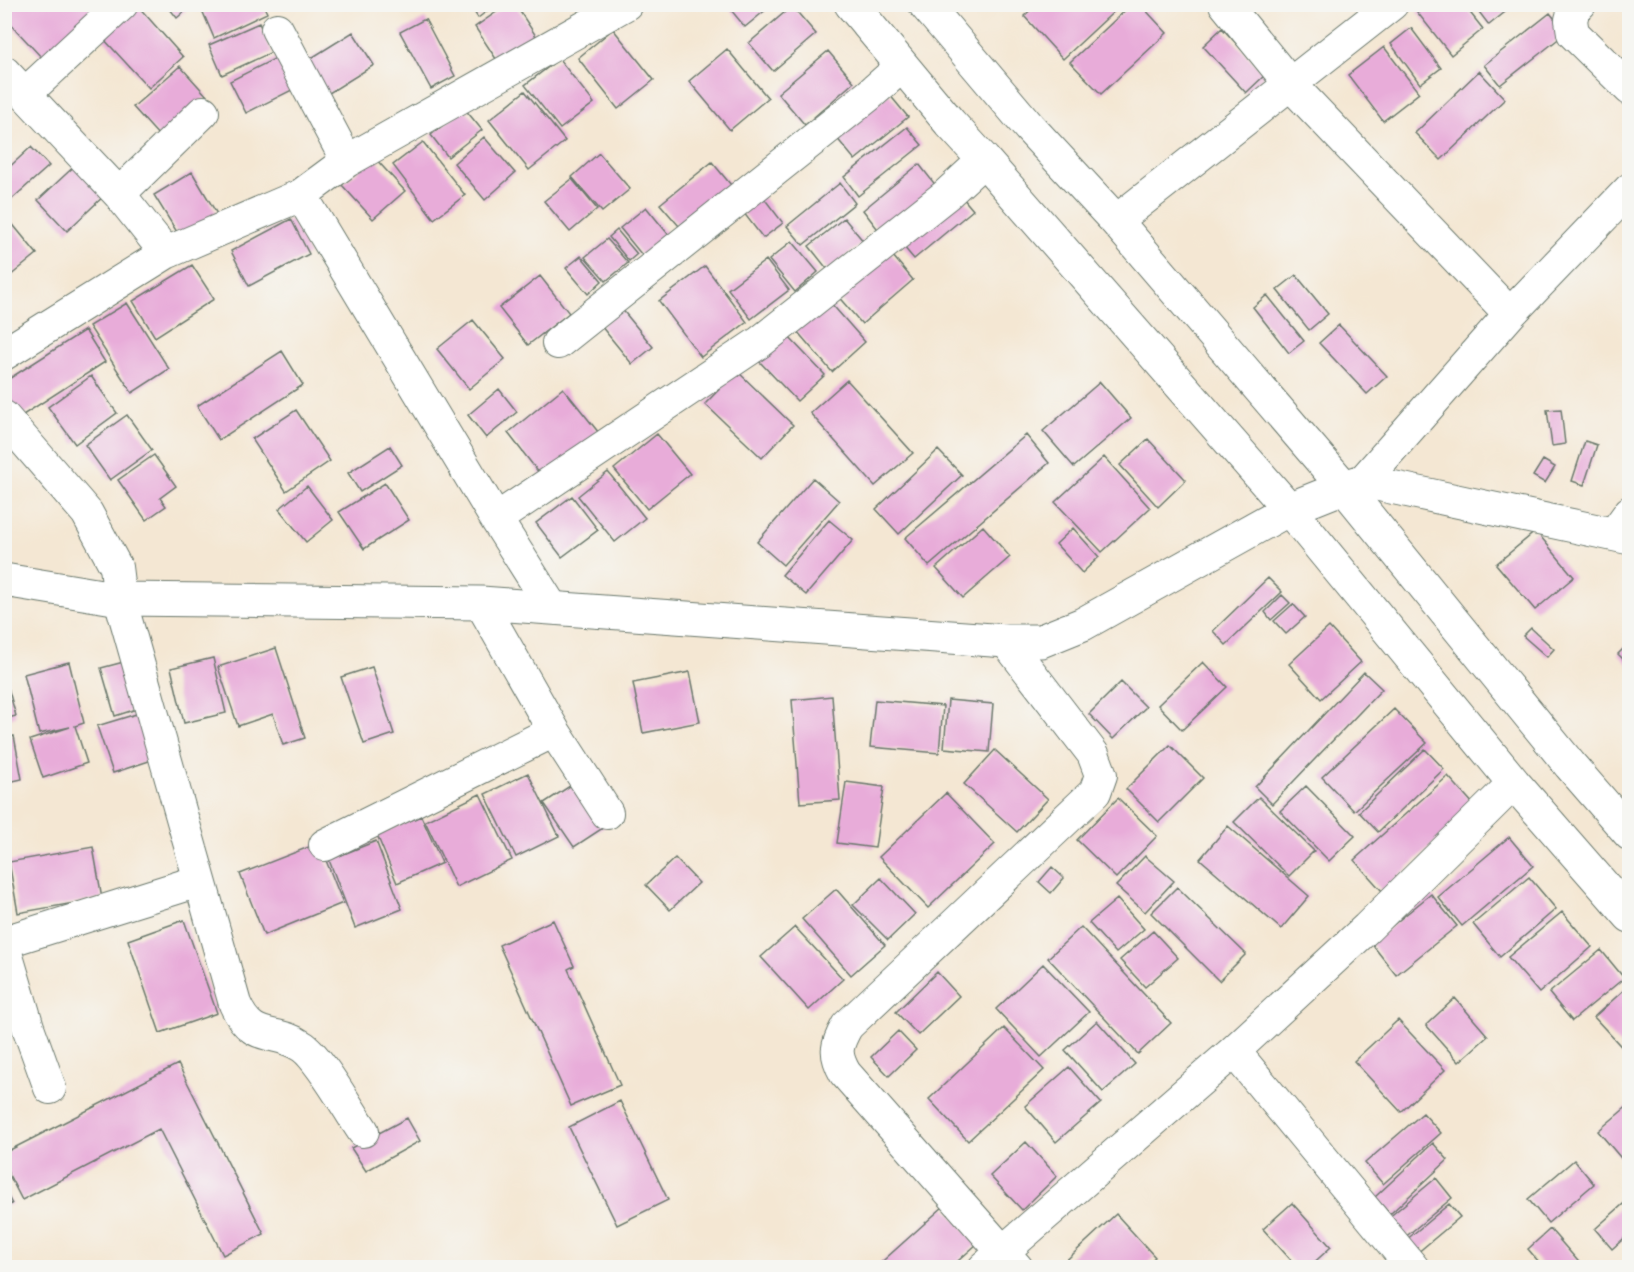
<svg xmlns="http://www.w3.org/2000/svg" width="1634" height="1272" viewBox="0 0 1634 1272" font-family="Delius,sans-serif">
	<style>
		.building { fill: #e8acd9 }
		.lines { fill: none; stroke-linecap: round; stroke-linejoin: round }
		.minor-casing { stroke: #6a786c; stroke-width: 34 }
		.tertiary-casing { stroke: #6a786c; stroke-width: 35 }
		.secondary-casing { stroke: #6a786c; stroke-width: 35 }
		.trunk-casing { stroke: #6a786c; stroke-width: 35 }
		.minor { stroke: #fff; stroke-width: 32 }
		.tertiary { stroke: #fff; stroke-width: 33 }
		.secondary { stroke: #fff; stroke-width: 33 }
		.trunk { stroke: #fff; stroke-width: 33 }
	</style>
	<rect width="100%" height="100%" fill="#f6f6f2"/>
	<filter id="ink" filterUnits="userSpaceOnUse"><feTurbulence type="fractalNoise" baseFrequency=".0167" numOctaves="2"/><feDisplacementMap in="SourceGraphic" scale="12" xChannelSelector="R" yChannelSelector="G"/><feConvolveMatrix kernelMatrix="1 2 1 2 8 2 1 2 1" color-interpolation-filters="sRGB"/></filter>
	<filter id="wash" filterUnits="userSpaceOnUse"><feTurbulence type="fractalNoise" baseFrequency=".008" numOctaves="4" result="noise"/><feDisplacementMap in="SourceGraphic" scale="24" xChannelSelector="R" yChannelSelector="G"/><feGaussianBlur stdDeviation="1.35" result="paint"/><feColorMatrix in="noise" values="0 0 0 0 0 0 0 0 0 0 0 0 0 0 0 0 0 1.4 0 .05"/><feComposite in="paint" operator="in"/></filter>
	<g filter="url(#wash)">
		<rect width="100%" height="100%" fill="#f4e7d3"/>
		<g id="blocks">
			<path class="building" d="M4 4H101L42 58 4 17Z
				M166 4H193L177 18Z
				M214 4H263L267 13 214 38 202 10Z
				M469 4H496L478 18Z
				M508 4H515L536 36 498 62 475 27Z
				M726 4H773L745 27Z
				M1037 4H1122L1063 59 1024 16Z
				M1132 4H1140L1167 33 1101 94 1070 62Z
				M1473 4H1515L1489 25Z
				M137 5 183 57 149 88 102 37Z
				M1427 5H1464L1483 29 1451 55 1417 12Z
				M792 6 816 34 773 71 749 43Z
				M1550 13 1566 33 1500 85 1484 65Z
				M425 19 455 76 431 89 400 32Z
				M259 23 272 52 222 75 209 45Z
				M1222 28 1265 75 1246 93 1203 46Z
				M1411 28 1441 68 1420 84 1391 44Z
				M613 29 654 80 618 109 578 58Z
				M353 32 374 65 326 95 305 62Z
				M1384 47 1419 93 1383 121 1348 75Z
				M727 49 768 98 730 130 689 81Z
				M828 51 854 82 805 125 778 93Z
				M276 58 292 90 246 113 230 81Z
				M559 59 594 103 560 129 525 85Z
				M180 66 207 96 160 137 133 107Z
				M1479 71 1505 99 1441 160 1415 133Z
				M525 91 565 141 529 170 489 120Z
				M889 94 908 117 855 160 836 137Z
				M464 108 482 130 448 157 431 135Z
				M907 127 922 145 858 196 844 177Z
				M484 137 515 173 485 200 454 163Z
				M423 142 465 195 434 219 393 165Z
				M31 147 49 166 4 206V172Z
				M599 153 630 189 602 212 572 177Z
				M374 157 405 191 373 219 342 185Z
				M79 162 107 193 67 231 38 200Z
				M712 162 731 185 679 226 660 204Z
				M919 164 937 187 880 232 863 210Z
				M192 172 217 214 180 237 154 195Z
				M572 179 597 209 570 232 544 201Z
				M840 183 855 203 803 245 787 226Z
				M957 191 973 210 914 259 898 240Z
				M760 193 783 223 763 238 740 208Z
				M646 207 672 239 646 260 620 228Z
				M844 218 864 242 828 270 809 246Z
				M291 219 309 254 249 286 231 251Z
				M10 221 37 254 4 281V225Z
				M617 230 637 254 629 261 609 237Z
				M607 239 628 263 606 281 585 257Z
				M792 241 818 272 795 292 769 260Z
				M888 250 913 280 862 324 836 294Z
				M581 256 602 281 588 294 566 268Z
				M766 260 789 290 751 319 728 289Z
				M192 265 214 299 155 337 133 301Z
				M705 266 747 322 701 357 659 301Z
				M1296 275 1328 314 1309 330 1277 290Z
				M540 276 569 313 528 345 499 308Z
				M1267 295 1304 341 1289 353 1253 307Z
				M829 301 865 342 832 372 796 330Z
				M127 303 169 369 132 393 89 326Z
				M621 308 653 347 632 364 601 326Z
				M473 320 505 359 469 389 437 349Z
				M1339 325 1387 376 1367 394 1319 343Z
				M85 330 105 362 20 417 4 393V382Z
				M786 334 825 375 797 401 758 360Z
				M282 351 303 385 219 440 197 406Z
				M737 371 793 425 762 458 705 404Z
				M91 376 117 413 75 444 48 407Z
				M847 380 913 453 875 486 810 413Z
				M1100 382 1131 418 1074 467 1043 431Z
				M563 388 599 433 543 478 508 433Z
				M499 389 517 412 486 438 468 415Z
				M1561 409 1565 444 1552 446 1547 410Z
				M296 410 330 461 286 491 252 439Z
				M127 415 152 450 110 480 85 445Z
				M657 434 690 474 647 509 614 469Z
				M1026 435 1049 463 929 566 905 538Z
				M1148 439 1186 480 1158 507 1120 465Z
				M1585 441 1597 445 1584 485 1572 481Z
				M390 446 402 465 360 492 348 473Z
				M938 450 962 475 899 534 876 509Z
				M154 455 176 486 160 498 166 506 146 520 118 480Z
				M1104 457 1150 508 1102 552 1055 502Z
				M1543 460 1555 467 1545 483 1533 476Z
				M608 472 645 518 615 542 578 496Z
				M813 478 839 501 783 565 757 542Z
				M385 483 409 520 364 549 339 512Z
				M307 486 333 520 306 542 279 509Z
				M572 496 598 530 562 557 536 523Z
				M829 520 853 540 806 595 782 575Z
				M983 526 1010 557 963 598 936 568Z
				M1073 528 1099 557 1082 573 1056 544Z
				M1536 531 1574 577 1535 610 1496 564Z
				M1268 578 1282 592 1226 645 1213 631Z
				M1282 595 1290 603 1271 620 1265 612Z
				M1293 604 1305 617 1286 634 1274 621Z
				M1329 627 1361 662 1321 699 1289 664Z
				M1531 628 1554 649 1547 657 1523 636Z
				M1630 642V666L1618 654Z
				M276 648 305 738 283 745 273 714 238 726 218 667Z
				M213 658 226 713 184 723 171 668Z
				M135 659 149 705 115 716 101 668Z
				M69 662 84 723 75 726 87 763 43 778 30 740 70 727 39 734 24 674Z
				M1203 662 1227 687 1182 730 1158 705Z
				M372 667 394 734 364 744 341 677Z
				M690 672 700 722 643 733 633 683Z
				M1364 672 1382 689 1272 804 1255 787Z
				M4 673 16 716 4 719Z
				M1121 682 1146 707 1113 739 1089 714Z
				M832 696 840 800 800 803 792 700Z
				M875 700 943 706 939 753 870 747Z
				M948 700 993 704 989 752 944 748Z
				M1394 709 1427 743 1354 811 1322 777Z
				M143 712 158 758 113 773 97 726Z
				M14 736 22 779 4 783V738Z
				M1170 745 1203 778 1159 822 1126 789Z
				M1425 749 1444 769 1378 832 1359 812Z
				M995 750 1048 799 1017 832 964 784Z
				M528 773 559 836 516 857 485 794Z
				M1448 776 1475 806 1382 891 1354 860Z
				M579 780 609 824 574 847 544 803Z
				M846 782 884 787 875 848 837 843Z
				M1306 786 1355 836 1329 861 1280 811Z
				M946 793 995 844 928 908 879 857Z
				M480 794 512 860 456 887 425 821Z
				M1259 797 1314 851 1289 876 1234 822Z
				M1118 798 1157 836 1116 878 1077 840Z
				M421 816 442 863 397 883 377 835Z
				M1228 826 1309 896 1281 929 1200 859Z
				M1509 837 1533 866 1462 926 1438 897Z
				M376 841 402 909 355 928 329 860Z
				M319 843 343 903 264 935 240 874Z
				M93 847 102 898 18 913 9 862Z
				M1145 856 1174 881 1145 912 1116 886Z
				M675 858 699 883 670 910 646 885Z
				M1052 867 1064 878 1051 893 1039 882Z
				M1529 877 1556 909 1500 957 1473 924Z
				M881 878 915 914 888 940 853 905Z
				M1177 887 1246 954 1219 981 1151 913Z
				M836 889 885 945 851 975 802 919Z
				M1431 894 1457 926 1396 975 1371 943Z
				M1117 899 1144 929 1116 953 1089 923Z
				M1562 912 1592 947 1539 993 1508 957Z
				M184 920 217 1013 160 1033 128 940Z
				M553 920 574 966 568 969 620 1085 571 1106 499 945Z
				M795 927 843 979 809 1010 761 957Z
				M1081 927 1171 1023 1138 1054 1048 958Z
				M1153 931 1178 958 1145 987 1120 960Z
				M1601 950 1624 978 1572 1021 1549 993Z
				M1043 964 1089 1012 1041 1057 996 1009Z
				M937 972 959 996 918 1035 896 1012Z
				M1625 989 1630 993V1056L1594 1017Z
				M1455 998 1488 1036 1459 1062 1426 1025Z
				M1398 1020 1445 1070 1401 1112 1354 1061Z
				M1097 1021 1135 1064 1103 1092 1065 1050Z
				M1004 1028 1044 1070 968 1141 929 1099Z
				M898 1031 916 1050 889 1076 871 1057Z
				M178 1064 264 1234 223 1255 159 1129 22 1200 4 1165V1153Z
				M1069 1067 1101 1103 1056 1142 1025 1106Z
				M620 1101 668 1200 617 1225 569 1127Z
				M1630 1104V1162L1626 1164 1598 1131Z
				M1423 1113 1441 1133 1383 1184 1365 1163Z
				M407 1118 420 1141 366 1171 351 1148Z
				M1026 1142 1057 1176 1022 1210 990 1176Z
				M1433 1143 1448 1160 1390 1214 1375 1197Z
				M1574 1160 1594 1184 1548 1223 1528 1199Z
				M1436 1178 1452 1198 1397 1244 1381 1224Z
				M4 1189 12 1204 4 1207Z
				M1630 1198V1233L1612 1249 1595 1229Z
				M1292 1203 1331 1247 1308 1268H1298L1263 1229Z
				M1449 1204 1460 1217 1410 1259 1399 1246Z
				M944 1206 977 1244 950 1268H875Z
				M1116 1214 1155 1257 1143 1268H1058Z
				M1550 1229 1584 1268H1544L1528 1249Z"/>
		</g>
	</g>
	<g filter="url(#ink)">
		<use href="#blocks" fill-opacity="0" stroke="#6a786c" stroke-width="1.5"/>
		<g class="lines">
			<defs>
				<path id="minor" d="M1225 4 1291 85 1510 314 1363 481
					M1580 4 1574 9 1571 20 1573 33 1630 89
					M277 29 347 161
					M4 72 119 194 166 253
					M26 93 122 4
					M119 194 203 112
					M301 195 496 519 551 606
					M1116 221 1392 4
					M1510 314 1630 189
					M558 343 868 96 902 66
					M4 354 166 253 301 195 347 161 626 4
					M4 417 87 513 116 567 120 599 235 1004C253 1045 275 1027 303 1047 321 1060 349 1111 363 1131
					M496 519 760 342 946 195 984 160
					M1614 534 1630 512
					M1006 641 1093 754 1101 775 1095 792 847 1026C836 1046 834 1053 845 1073L1017 1268
					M554 731 607 813
					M325 845 554 731 481 603
					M4 942 199 881
					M4 946 28 1027 50 1088
					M1234 1051 1413 1268
					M984 1268 1234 1051 1367 928 1514 783"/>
				<path id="tertiary" d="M1344 487 1363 481 1630 538"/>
				<path id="secondary" d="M4 580 120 599 481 603 1006 641H1041L1083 624 1289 509 1344 487"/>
				<path id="trunk" d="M851 4 950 123 984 160 1289 509 1514 783 1630 916
					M925 4 1029 127 1116 221 1344 487 1570 765 1630 834"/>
			</defs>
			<use href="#minor" class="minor-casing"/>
			<use href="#tertiary" class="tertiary-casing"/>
			<use href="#secondary" class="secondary-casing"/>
			<use href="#trunk" class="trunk-casing"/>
			<use href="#minor" class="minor"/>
			<use href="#tertiary" class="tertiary"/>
			<use href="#secondary" class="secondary"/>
			<use href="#trunk" class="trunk"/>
		</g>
	</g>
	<rect width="1634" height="1272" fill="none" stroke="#f6f6f2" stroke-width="24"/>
</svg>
